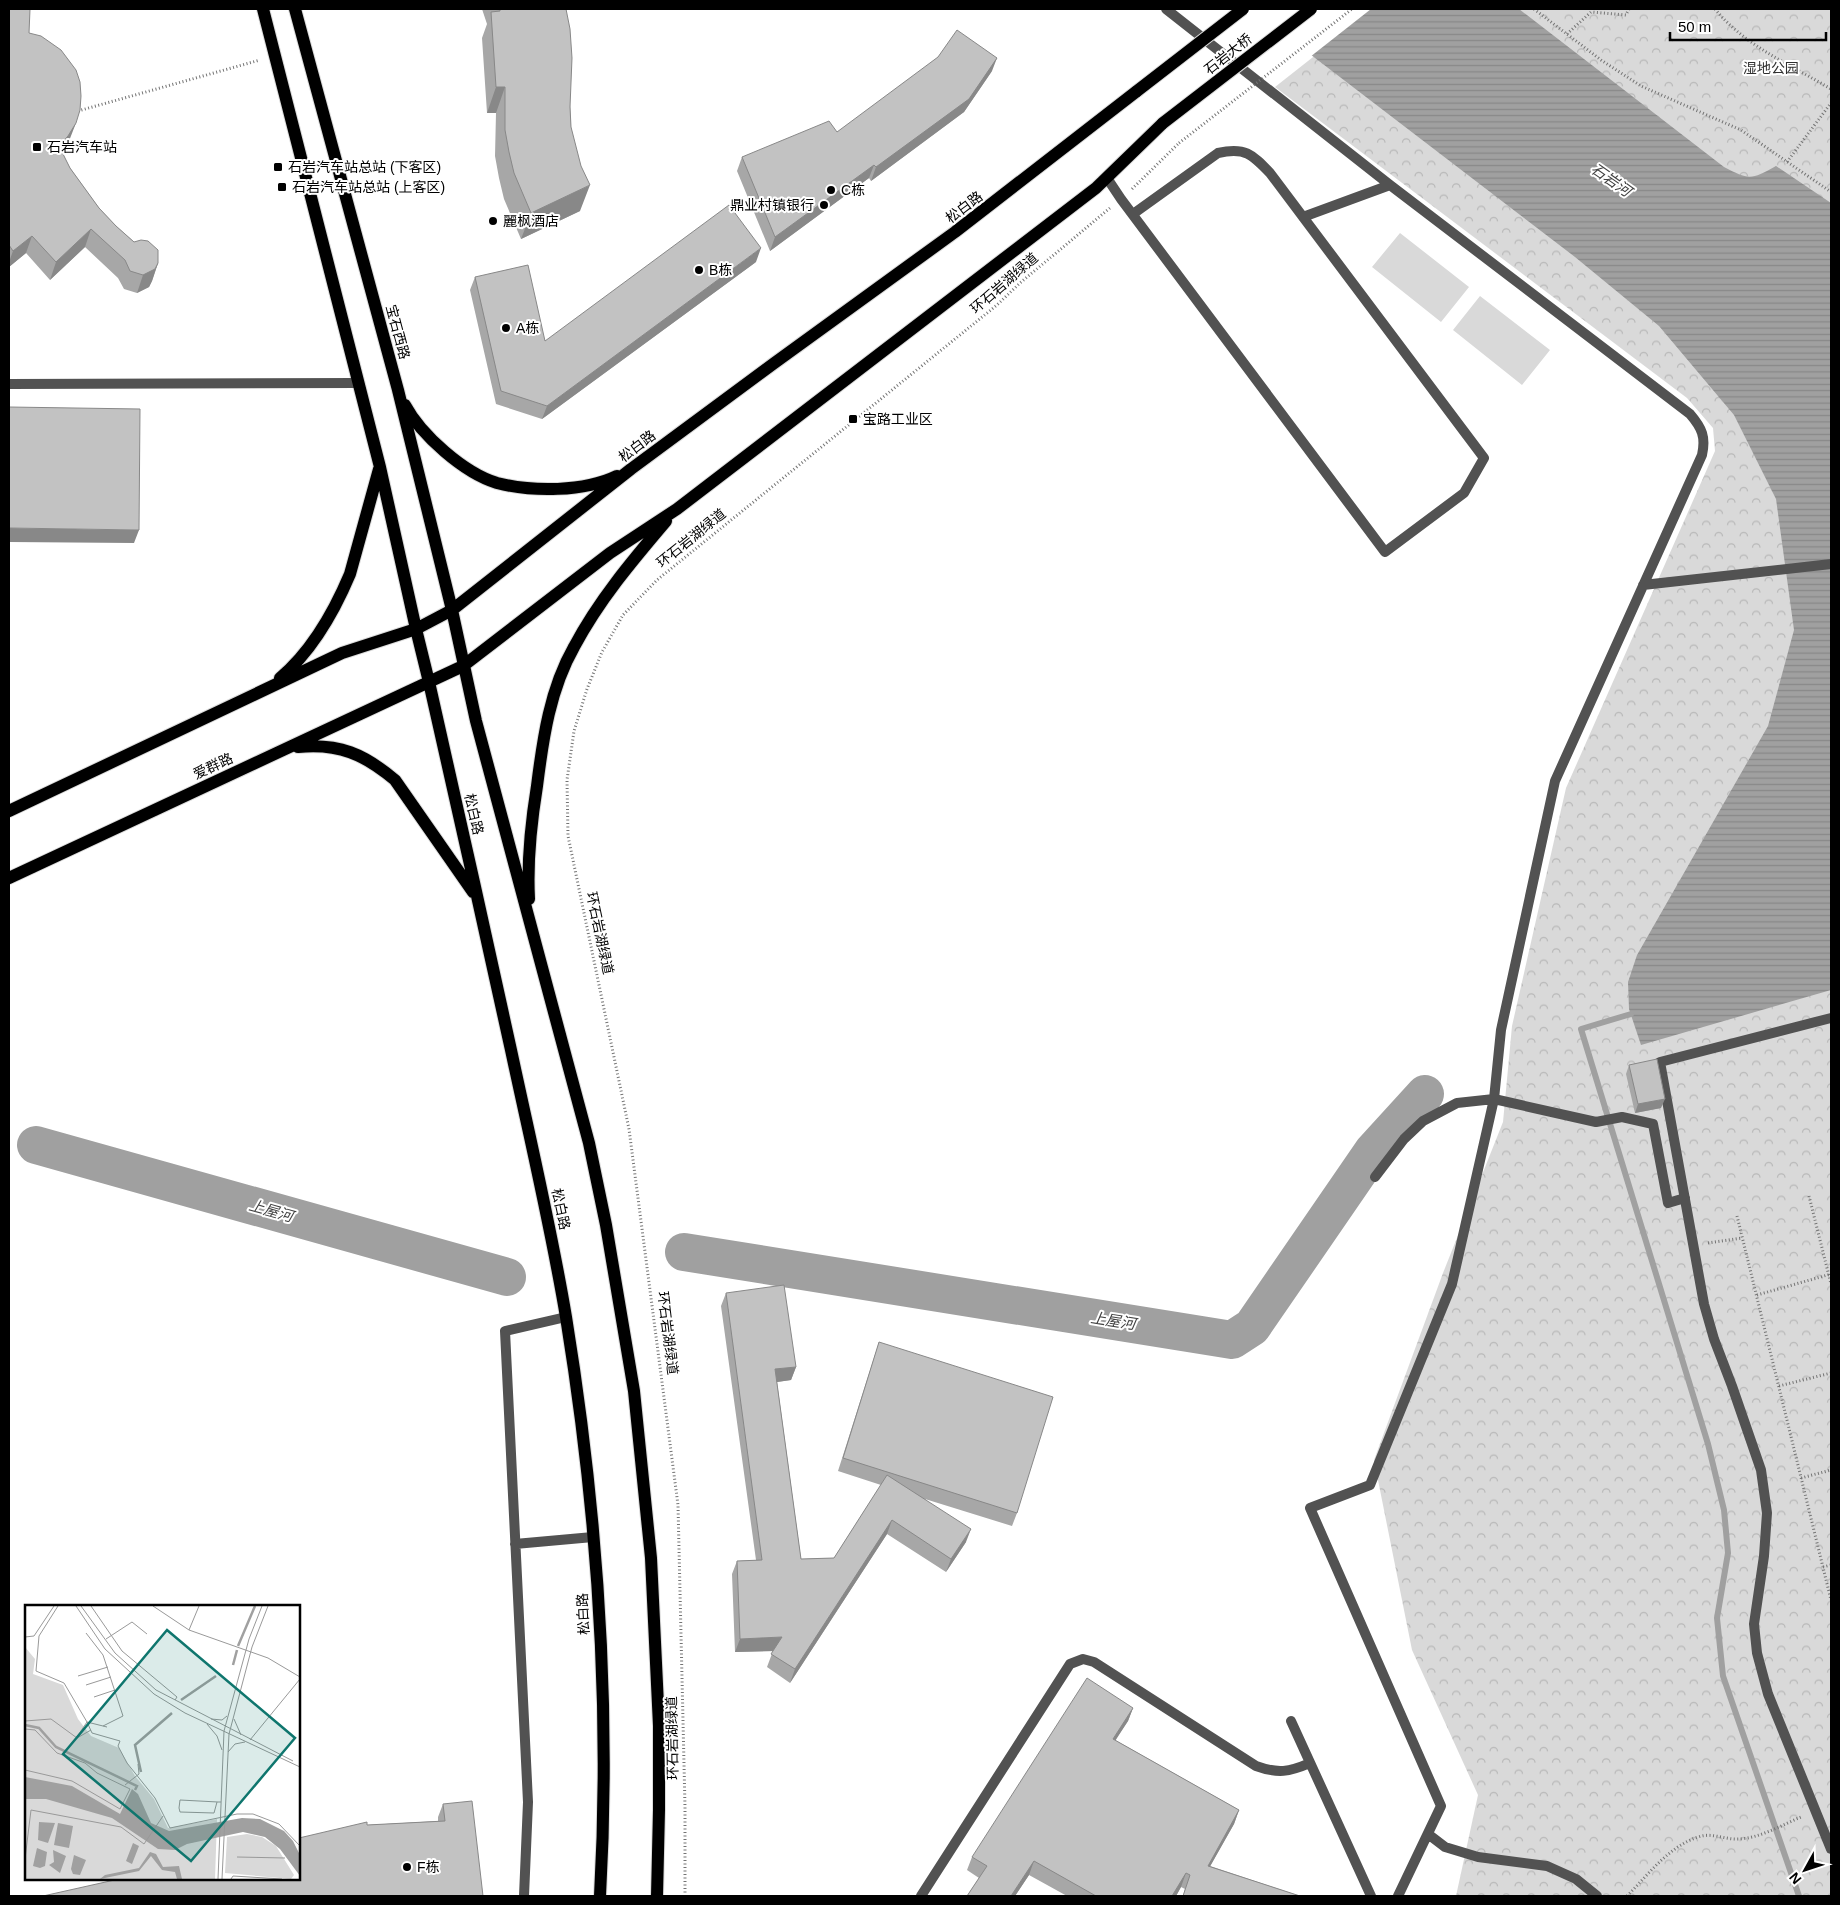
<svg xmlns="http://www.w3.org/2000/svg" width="1840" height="1905" viewBox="0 0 1840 1905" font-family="Arial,'Noto Sans SC',sans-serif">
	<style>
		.grass { fill: #d9d9d9 }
		.park { fill: url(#park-crowns) }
		.water { fill: url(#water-rules) }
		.pier { fill: #fff }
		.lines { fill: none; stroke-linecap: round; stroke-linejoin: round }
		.stream { stroke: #a0a0a0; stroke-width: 6 }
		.river { stroke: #a0a0a0; stroke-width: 38 }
		.primary-casing { stroke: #dbdbdb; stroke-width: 14 }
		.path { stroke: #747474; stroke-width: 3; stroke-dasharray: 1 2.5; stroke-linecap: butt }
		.lane { stroke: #525252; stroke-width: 10 }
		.street { stroke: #525252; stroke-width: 10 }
		.primary { stroke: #000; stroke-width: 12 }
		.primary-bridge-casing { stroke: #dbdbdb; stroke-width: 14; stroke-linecap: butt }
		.path-bridge { stroke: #747474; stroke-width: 3; stroke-dasharray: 1 2.5; stroke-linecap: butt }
		.primary-bridge { stroke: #000; stroke-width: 12 }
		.wall { fill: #a7a7a7 }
		.shaded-wall { fill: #888 }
		.building { fill: #c2c2c2; stroke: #888 }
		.poi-dot { fill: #000; stroke: #fff; stroke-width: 2 }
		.labels { text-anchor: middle; stroke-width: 4; stroke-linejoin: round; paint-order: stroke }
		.street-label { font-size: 14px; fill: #000; stroke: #fff }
		.park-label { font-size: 14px; fill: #303030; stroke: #fff }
		.poi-label { font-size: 14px; fill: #000; stroke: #fff; text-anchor: start }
		.water-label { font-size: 15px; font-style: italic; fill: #414141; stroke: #fff }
		.inset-river { fill: none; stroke: #a0a0a0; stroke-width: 2.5 }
		.inset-road { fill: none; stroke: #999; stroke-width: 1 }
		.view { fill: #0f766e; fill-opacity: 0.15; stroke: #0f766e; stroke-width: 2.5 }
		.inset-edge { fill: none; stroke: #000; stroke-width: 2.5 }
	</style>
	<defs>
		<pattern id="park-crowns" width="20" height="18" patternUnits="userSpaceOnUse" patternTransform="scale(1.25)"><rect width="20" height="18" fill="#d9d9d9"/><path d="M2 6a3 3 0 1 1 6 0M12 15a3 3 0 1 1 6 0" fill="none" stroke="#b8b8b8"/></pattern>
		<pattern id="water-rules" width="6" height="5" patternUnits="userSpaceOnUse" patternTransform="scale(1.25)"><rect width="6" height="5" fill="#a0a0a0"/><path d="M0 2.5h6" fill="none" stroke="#888"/></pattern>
	</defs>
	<rect width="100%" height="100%" fill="#fff"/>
	<path class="grass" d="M1400 233 1469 287 1441 322 1372 267Z
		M1480 296 1550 350 1522 385 1453 330Z"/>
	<path class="park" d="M1374 9H1831V1896H1456L1478 1795 1412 1650 1374 1460 1443 1273 1503 1122 1512 1026 1566 788 1715 451 1713 428 1687 398 1275 87Z"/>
	<path class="water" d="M1251 9H1519L1724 167C1749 180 1751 180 1776 166L1831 203V990L1641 1045 1629 1009 1628 982 1637 955 1768 726 1794 630 1776 499 1734 415 1659 326 1575 257Z"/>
	<path class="pier" d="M1249 9H1371L1310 57Z"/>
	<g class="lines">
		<path class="stream" d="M1631 1014 1581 1029 1708 1444 1724 1510 1728 1553 1717 1618 1723 1676 1799 1896"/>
		<path class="river" d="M36 1145 507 1277
			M684 1252 1232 1340 1252 1327 1373 1151 1425 1094"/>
		<defs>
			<path id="primary" d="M263 9 380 467 416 629 429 682C457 805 484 927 511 1050 530 1139 551 1227 566 1317 597 1508 611 1703 600 1896
				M295 9 398 390 452 610 476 721 589 1143 606 1225 634 1391 651 1558 659 1726V1810L657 1896
				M405 405C421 435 464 473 497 483 532 492 584 492 617 476
				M280 678C312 651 334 612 350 574L379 469
				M298 747C339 743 364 754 395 780L473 892
				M9 811 342 653 416 629 452 610 631 469 773 364 955 232 1137 91
				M9 878 463 666 610 553 677 509 1096 188 1163 123
				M529 899C527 861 531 823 537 786 543 738 550 689 574 647 599 600 632 561 666 521"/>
		</defs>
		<use href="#primary" class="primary-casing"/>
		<path class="path" d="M1534 9 1601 60 1641 86 1741 130 1831 192
			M1715 9C1745 46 1791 65 1831 89
			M1567 34 1591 12 1626 15 1629 9
			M78 111 260 60
			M1787 162 1831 103
			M1132 189 1179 143
			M1809 1196 1831 1284
			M1737 1216 1831 1600
			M1708 1243 1742 1238
			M1757 1295 1831 1274
			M1779 1386 1831 1373
			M1801 1478 1831 1470
			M1823 1567 1831 1565
			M685 1896V1807L678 1505 629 1129 568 836 567 780 574 731 587 689 602 652 623 615 657 580 997 305 1020 283 1110 208
			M1627 1896C1649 1874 1668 1847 1698 1837 1712 1832 1725 1840 1739 1839 1760 1838 1782 1825 1801 1817"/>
		<path class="lane" d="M1166 9 1390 185 1690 414C1702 428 1706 437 1702 455L1555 781 1501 1030 1494 1099 1452 1284 1370 1485 1310 1508 1441 1806 1398 1896
			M1107 178 1121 199 1385 552 1464 493 1484 458 1270 173C1252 154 1245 147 1218 153L1133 214
			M1303 217 1390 185
			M1643 585 1831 564
			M1831 1018 1660 1062 1704 1304 1714 1339 1732 1386 1761 1470 1767 1513 1764 1556 1754 1624 1757 1653 1768 1694 1831 1849
			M1375 1177 1404 1139 1423 1121 1457 1103 1494 1099 1596 1122 1622 1117 1653 1124 1668 1203 1685 1198
			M515 1544 593 1537
			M1291 1721 1371 1896
			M1428 1834 1445 1847 1478 1857 1547 1866 1576 1879 1597 1896
			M524 1896 528 1802 505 1331 566 1317
			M921 1896 1070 1664 1083 1659 1094 1662 1256 1766C1278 1774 1289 1772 1310 1763"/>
		<path class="street" d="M9 384 358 383"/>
		<use href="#primary" class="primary"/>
		<defs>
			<path id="primary-bridge" d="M1137 91 1243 9
				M1163 123 1311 9"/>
		</defs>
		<use href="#primary-bridge" class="primary-bridge-casing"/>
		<path class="path-bridge" d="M1179 143 1352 9"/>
		<use href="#primary-bridge" class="primary-bridge"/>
	</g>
	<path class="wall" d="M9 9 29 33 69 141 62 153 70 168 99 208 116 226 158 263 152 281 149 287 137 293 124 289 118 278 85 247 50 280 26 253 9 267Z
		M482 9H566L571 127 580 211 521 239 504 199 499 178 495 156 496 113H487L482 38 487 24Z
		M992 71 964 112 871 181 869 178 770 251 737 171 742 157 837 132Z
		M756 262 542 419 496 404 470 290 475 277 545 341Z
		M1629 1065 1661 1108 1635 1113 1626 1074Z
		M726 1293 796 1367 791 1380 777 1382 801 1559 834 1558 881 1485 838 1471 879 1342 1017 1513 1012 1526 925 1499 966 1542 946 1572 887 1534 790 1683 767 1667 773 1651 735 1652 732 1574 737 1561 756 1560 721 1306Z
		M1133 1708 1128 1721 1115 1740 1239 1810 1234 1824 1210 1866 1300 1896H1183L1185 1889 1181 1887 1176 1896H1067L1029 1875 1015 1896H967L979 1878 967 1870 972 1857Z
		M443 1804 483 1896 367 1825 438 1821V1817Z"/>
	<path class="shaded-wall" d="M997 58 992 71 964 112 871 181 876 167Z
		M496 87H505L496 113H487Z
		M76 123 69 141 62 154 59 146Z
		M874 165 869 178 770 251 775 237Z
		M590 185 580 211 521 239 531 213Z
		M91 229 85 247 50 280 56 262Z
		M32 236 26 253 9 267V262L13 251Z
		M761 248 756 262 542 419 547 406Z
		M158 263 152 281 149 287 137 293 143 275Z
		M9 528 139 530 134 543 9 542Z
		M1665 1099 1661 1108 1635 1113 1638 1104Z
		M796 1367 791 1380 770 1383 775 1369Z
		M892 1520 887 1534 790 1683 795 1669Z
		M971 1529 966 1542 946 1572 951 1559Z
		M782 1637 777 1651 735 1652 740 1639Z
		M1133 1708 1128 1721 1108 1752 1113 1739Z
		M1239 1810 1234 1824 1203 1879 1208 1866Z
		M1034 1861 1029 1875 1015 1896H1011Z
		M1186 1873 1181 1887 1176 1896H1172Z"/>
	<path class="building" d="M9 9H30L29 33 41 36 61 50 76 70 80 82 81 96 80 110 76 123 68 136 59 146 70 168 99 208 116 226 134 242 141 240 148 241 158 250V263L155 269 143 275 130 271 125 260 91 229 56 262 32 236 13 251 9 245Z
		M500 9H566L570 29 572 58 570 107 571 127 581 166 590 185 531 213 514 173 509 152 505 130V87H496L491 12 500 11Z
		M957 30 997 58 969 99 876 167 874 165 775 237 742 157 829 121 837 132 938 57Z
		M729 205 761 248 547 406 501 391 475 277 528 265 545 341Z
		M9 407 140 409 139 530 9 528Z
		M1657 1059 1665 1099 1638 1104 1629 1065Z
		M784 1285 796 1367 775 1369 801 1559 834 1558 887 1475 971 1529 951 1559 892 1520 795 1669 771 1654 782 1637 740 1639 737 1561 762 1560 726 1293Z
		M879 1342 1053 1397 1017 1513 843 1458Z
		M1087 1678 1133 1708 1113 1739 1239 1810 1208 1866 1300 1896H1183L1190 1875 1186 1873 1172 1896H1096L1034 1861 1011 1896H967L987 1866 972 1857Z
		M472 1801 483 1896H43L119 1879H299V1838L367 1822V1825L445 1821 443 1804Z"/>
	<g class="poi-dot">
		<rect x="32" y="142" width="10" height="10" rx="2.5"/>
		<rect x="273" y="162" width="10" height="10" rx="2.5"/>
		<rect x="277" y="182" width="10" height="10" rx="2.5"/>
		<circle cx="831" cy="190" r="5"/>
		<circle cx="824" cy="205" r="5"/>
		<circle cx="493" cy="221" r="5"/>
		<circle cx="699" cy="270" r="5"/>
		<circle cx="506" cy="328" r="5"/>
		<rect x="848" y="414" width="10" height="10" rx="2.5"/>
		<circle cx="407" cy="1867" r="5"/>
	</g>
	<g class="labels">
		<g class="street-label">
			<text transform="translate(1228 54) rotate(-38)" y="5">石岩大桥</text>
			<text transform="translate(964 207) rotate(-37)" y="5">松白路</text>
			<text transform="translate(1004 283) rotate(-41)" y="5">环石岩湖绿道</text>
			<text transform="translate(398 332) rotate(75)" y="5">宝石西路</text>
			<text transform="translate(637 446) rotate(-37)" y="5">松白路</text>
			<text transform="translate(691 538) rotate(-39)" y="5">环石岩湖绿道</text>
			<text transform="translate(213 766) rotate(-25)" y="5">爱群路</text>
			<text transform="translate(474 814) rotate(77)" y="5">松白路</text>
			<text transform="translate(600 933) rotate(78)" y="5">环石岩湖绿道</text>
			<text transform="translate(561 1209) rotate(78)" y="5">松白路</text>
			<text transform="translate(668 1333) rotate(83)" y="5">环石岩湖绿道</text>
			<text transform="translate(583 1614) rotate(-93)" y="5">松白路</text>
			<text transform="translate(672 1738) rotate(-91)" y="5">环石岩湖绿道</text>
		</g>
		<g class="park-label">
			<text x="1771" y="73">湿地公园</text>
		</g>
		<g class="poi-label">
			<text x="47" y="152">石岩汽车站</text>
			<text x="288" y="172">石岩汽车站总站 (下客区)</text>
			<text x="292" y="192">石岩汽车站总站 (上客区)</text>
			<text x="841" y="195">C栋</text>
			<text x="814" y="210" text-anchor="end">鼎业村镇银行</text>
			<text x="503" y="226">麗枫酒店</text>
			<text x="709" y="275">B栋</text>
			<text x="516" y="333">A栋</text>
			<text x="863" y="424">宝路工业区</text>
			<text x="417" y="1872">F栋</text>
		</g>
		<g class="water-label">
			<text transform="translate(1611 180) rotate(35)" y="5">石岩河</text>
			<text transform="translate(271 1211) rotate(16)" y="5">上屋河</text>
			<text transform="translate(1113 1321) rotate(9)" y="5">上屋河</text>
		</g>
	</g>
	<g transform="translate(25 1605)">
		<rect width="275" height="275" fill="#fff"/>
		<path d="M0 42 10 54 8 69 38 80 53 114 66 131 94 143 110 171 129 194 143 223 192 214 190 274H0ZM222 229 237 232 251 241 269 270 266 274 200 268 202 232Z" fill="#d9d9d9"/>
		<path d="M0 172 47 181 95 209 107 184 113 189 126 218 144 226 217 213 235 214 259 226 268 236 275 250V271L255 244 240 232 218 227 162 239 150 245 133 244 87 213 21 194H0ZM14 217 30 218 23 238 13 235ZM33 218 48 221 44 243 29 240ZM108 238 114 241 107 259 101 256ZM12 243 22 247 20 261 15 263 8 261ZM28 245 41 251 35 268 24 260 29 257ZM125 247 131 249 138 262 154 261 157 274H152L150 267 137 265 126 251 114 266 75 274 80 270 114 263ZM49 250 61 255 55 270 48 269 46 264Z" fill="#a0a0a0"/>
		<path class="inset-river" d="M213 41 230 1M208 60 212 45M156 95 191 71M0 120 14 123 31 142 112 181 110 185M116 167 110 140 147 108"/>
		<path class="inset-road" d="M33 1 14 31 11 66 39 78 62 117 82 122M51 1 80 44 129 89 160 108 275 162M56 1 90 48 131 85 268 156M66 1 97 46 152 92 150 95M128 1 164 25 243 53 275 72M164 25 174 1M61 28 78 50 98 111 78 121M0 32 9 31 29 1M81 34 107 17 122 29M53 71 83 62M61 80 86 72M69 92 90 85M186 114 197 115 202 111M209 114 216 130M0 116 26 114 52 133 66 125M182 119 192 131 197 145M0 124 10 125 32 148 60 158 72 168 105 184 95 204 47 176 0 165M51 133 62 117 67 128 95 136 93 141 102 158 130 193 145 223 212 209H228L254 219 275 241M225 135 275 74M203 147 210 139 220 137M100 180 114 169 113 159M192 197 189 208 155 207 154 203 155 195 193 197H196M212 252 260 253M0 254 6 205 96 222 119 239 138 211M193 274 199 126 224 34 237 1M197 274 204 129 227 42 243 1M206 274 208 271 257 274"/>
		<path class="view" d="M142 25 270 133 166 256 38 149Z"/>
		<rect width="275" height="275" class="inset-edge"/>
	</g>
	<rect width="1840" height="1905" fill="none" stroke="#000000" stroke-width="20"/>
	<g transform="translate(1805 1870) rotate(230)" stroke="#ffffff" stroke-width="4" paint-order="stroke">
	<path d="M0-4L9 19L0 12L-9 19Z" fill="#000000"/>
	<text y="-8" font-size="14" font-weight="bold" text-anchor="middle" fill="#000000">N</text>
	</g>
	<path d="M1670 32v8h156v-8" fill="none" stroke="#000000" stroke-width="2.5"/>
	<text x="1678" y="32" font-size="15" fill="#000000" stroke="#ffffff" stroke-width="4" paint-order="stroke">50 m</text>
</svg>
